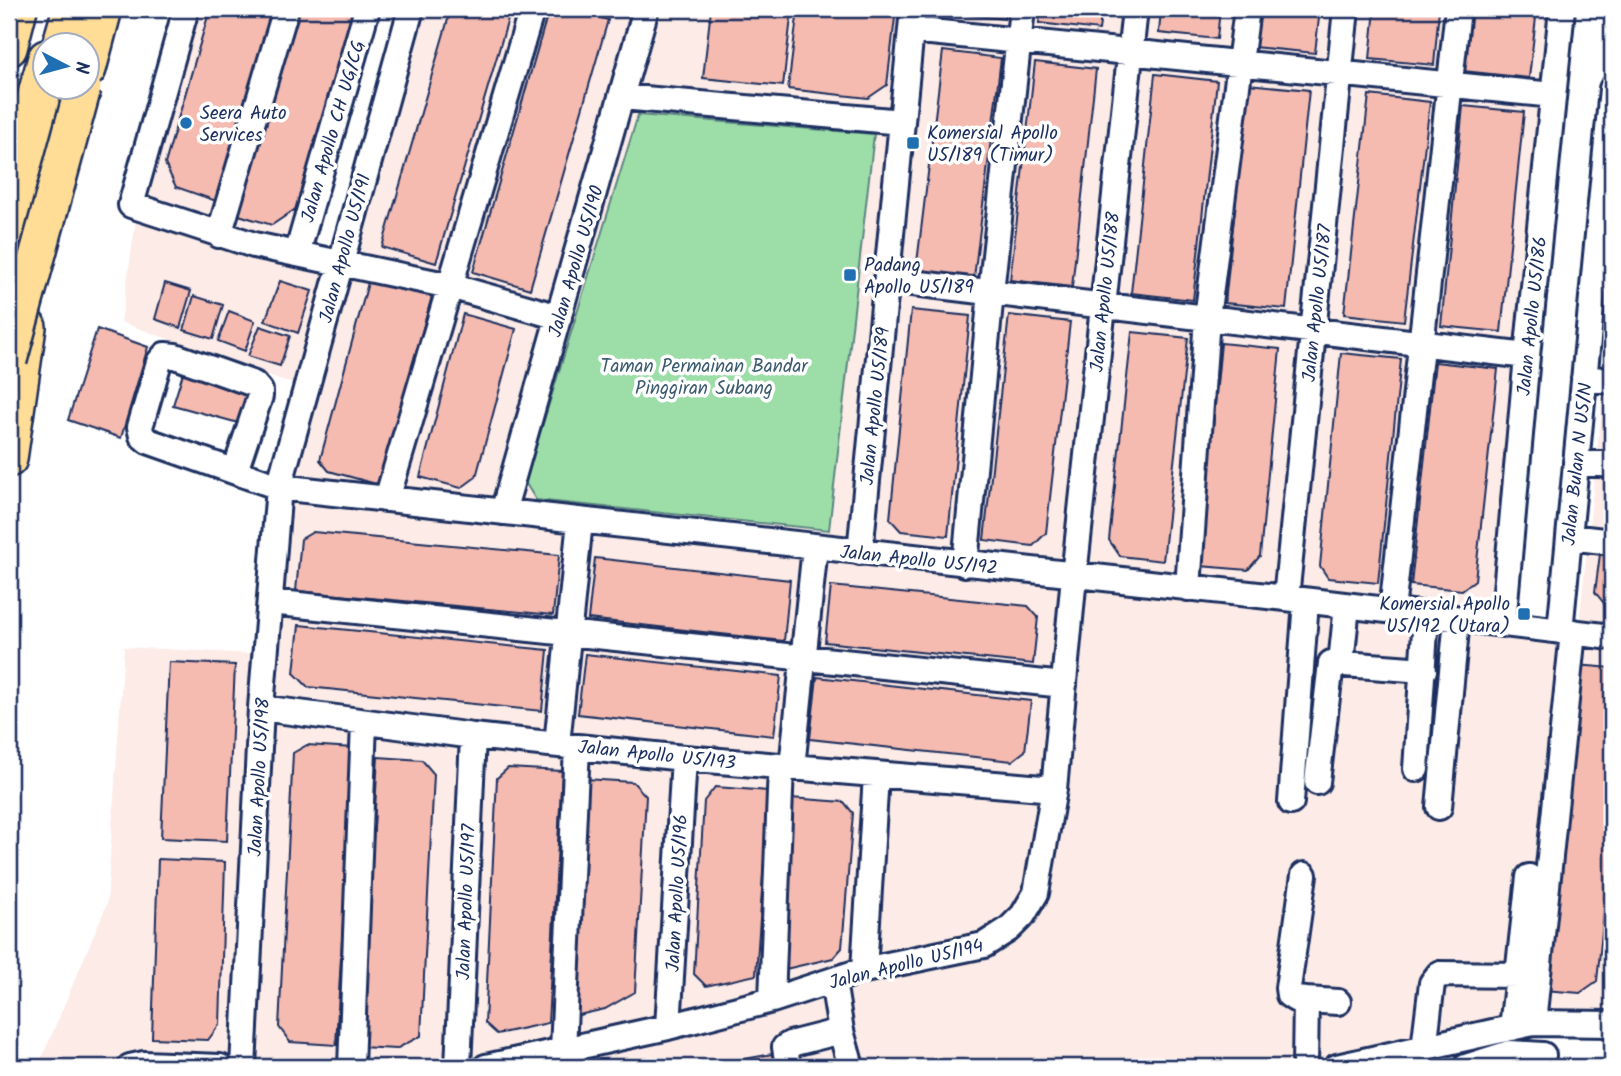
<svg xmlns="http://www.w3.org/2000/svg" width="1621" height="1076" viewBox="0 0 1621 1076" font-family="Kalam,sans-serif">
	<style>
		.built { fill: #fcebe7 }
		.green { fill: #9ddea8; stroke: #5c8683; stroke-width: 2 }
		.building { fill: #f5bbb0; stroke: #1b2f5e; stroke-width: 2 }
		.lines { fill: none; stroke-linecap: round; stroke-linejoin: round }
		.minor-casing { stroke: #1b2f5e; stroke-width: 30 }
		.highway-casing { stroke: #1b2f5e; stroke-width: 40 }
		.minor { stroke: #fff; stroke-width: 24 }
		.highway { stroke: #ffdd96; stroke-width: 35 }
		.highway-bridge-casing { stroke: #1b2f5e; stroke-width: 40; stroke-linecap: butt }
		.highway-bridge { stroke: #ffdd96; stroke-width: 35 }
		.poi-dot { fill: #1f6fb2; stroke: #fff; stroke-width: 2.5 }
		.labels { text-anchor: middle; stroke-width: 7; stroke-linejoin: round; paint-order: stroke }
		.poi-label { font-size: 19px; fill: #1b2f5e; stroke: #fff; text-anchor: start }
		.street-label { font-size: 19px; fill: #1b2f5e; stroke: #fff }
		.park-label { font-size: 19px; fill: #3c5b70; stroke: #fff }
	</style>
	<rect width="100%" height="100%" fill="#fff"/>
	<filter id="ink" filterUnits="userSpaceOnUse"><feTurbulence type="fractalNoise" baseFrequency=".0143" numOctaves="2"/><feDisplacementMap in="SourceGraphic" scale="14" xChannelSelector="R" yChannelSelector="G"/><feConvolveMatrix kernelMatrix="1 2 1 2 8 2 1 2 1" color-interpolation-filters="sRGB"/></filter>
	<g filter="url(#ink)">
		<path class="built" d="M194 9H360L289 259 329 266 296 385 121 322 139 200Z
			M423 9H1556L1495 629 1566 638 1528 1013 1280 1067H38L107 904 124 647 273 655 285 494Z
			M1606 366H1612V1015L1539 1009Z"/>
		<path class="green" d="M638 115 874 134 829 530 536 500 525 482Z"/>
		<path class="building" d="M210 9H278L222 203 176 187 165 164Z
			M289 9H357L297 208 272 225 229 212Z
			M451 9H511L436 263 382 247Z
			M549 9H570L608 20 530 289 473 272Z
			M711 9H792L783 86 703 78Z
			M798 9H896L887 85 868 98 788 89Z
			M948 9H1005L1004 19 948 13Z
			M1040 9H1102L1099 30 1039 23Z
			M1161 9H1220L1217 39 1159 33Z
			M1257 9H1320L1315 53 1253 47Z
			M1375 9H1439L1434 65 1370 59Z
			M1470 9H1537L1529 78 1463 71Z
			M943 51 1001 58 974 278 916 271Z
			M1035 62 1096 69 1072 287 1010 280Z
			M1155 74 1217 81 1193 300 1131 293Z
			M1248 84 1309 90 1286 309 1225 303Z
			M1369 95 1430 102 1404 321 1344 314Z
			M1463 106 1524 112 1501 332 1441 326Z
			M369 279 432 296 380 485 329 471 320 460Z
			M280 281 312 291 298 333 265 321Z
			M165 283 191 291 180 328 155 319Z
			M194 296 223 305 213 339 184 330Z
			M911 310 970 316 948 536 901 531 890 519Z
			M229 311 255 321 245 351 218 341Z
			M463 314 516 329 476 477 461 488 420 477Z
			M1009 315 1070 322 1046 533 1033 546 984 540Z
			M260 326 290 336 280 366 248 356Z
			M97 329 148 347 121 438 68 420Z
			M1132 332 1188 338 1163 561 1120 556 1109 540Z
			M1221 343 1280 349 1260 556 1248 570 1200 566Z
			M1341 353 1401 359 1378 583 1328 578 1320 566Z
			M1435 362 1498 369 1475 580 1462 590 1411 585Z
			M185 367 251 388 242 424 173 405Z
			M1612 500V537L1605 536 1608 504Z
			M313 532 559 555 553 615 296 591 301 539Z
			M1600 554 1612 555V607H1607L1595 592Z
			M595 558 790 580 784 641 588 619Z
			M831 586 1028 606 1038 617 1033 664 825 642Z
			M299 625 548 650 542 711 308 687 294 673Z
			M585 654 781 676 774 736 578 714Z
			M169 662 235 665 227 841 161 838Z
			M1576 665 1612 668V834L1597 981 1580 993 1544 990Z
			M817 677 1031 701 1025 751 1012 761 810 739Z
			M307 745 353 748 336 1045 290 1042 279 1027 293 753Z
			M378 757 422 760 434 774 421 1036 396 1049 361 1047Z
			M508 768 562 771 548 1023 497 1034 485 1023 497 778Z
			M585 779 633 782 646 796 635 992 605 1009 570 1017Z
			M715 787 769 791 756 975 706 986 694 974 704 801Z
			M790 798 844 802 853 813 842 948 833 958 777 971Z
			M158 859 225 862 220 1024 208 1040 152 1038Z
			M778 1053 780 1067H729L728 1062Z"/>
		<g class="lines">
			<defs>
				<path id="minor" d="M186 9 131 205 254 245 450 286 559 317
					M911 30 1553 95
					M622 97 902 122
					M219 235 286 9
					M297 254 367 9
					M887 280 1527 356
					M1584 378 1612 381
					M1576 462 1612 465
					M235 471 260 396V391L254 384 175 356 165 355 159 362 140 427 142 436 148 441 279 487 1286 598 1612 637
					M387 499 532 9
					M503 512 646 9
					M1569 537 1612 542
					M860 552 913 9
					M965 564 991 292 1022 9
					M1188 588 1207 318 1247 9
					M1286 598 1346 9
					M270 602 1064 685
					M1392 611 1458 9
					M1503 624 1527 356 1562 9
					M1560 631 1612 89
					M1341 663 1347 606
					M261 708 473 736 684 758 1054 789
					M557 744 580 521
					M792 767 815 547
					M1416 769 1426 615
					M1317 782 1331 663 1424 670
					M1291 802 1306 601
					M1439 807 1457 619
					M1304 875 1288 988 1289 995 1295 999 1306 1000 1305 1067
					M864 970 876 775
					M833 981 841 1031 851 1067
					M772 1000 781 766
					M1306 1000 1338 1002
					M1533 1023 1573 632
					M668 1027 684 758
					M1512 1028 1518 975
					M1424 1048 1432 983 1439 974 1518 975 1529 877
					M563 1050 577 747
					M130 1067 144 1064 220 1067
					M243 1067 261 708 279 487 411 9
					M351 1067 364 722
					M458 1067 473 736
					M486 1067 668 1027 772 1000 864 970 984 945 1009 929 1023 915 1036 893 1054 789 1074 576 1135 9
					M788 1067 785 1047 790 1044 841 1031
					M1337 1067 1533 1023 1612 1024
					M1466 1067 1510 1053 1543 1055"/>
				<path id="highway" d="M60 46 71 9
					M9 48 19 9
					M88 69 104 9
					M29 119 46 58
					M51 160 62 88
					M9 229 39 118
					M9 459 28 327"/>
			</defs>
			<use href="#minor" class="minor-casing"/>
			<use href="#highway" class="highway-casing"/>
			<use href="#minor" class="minor"/>
			<use href="#highway" class="highway"/>
			<defs>
				<path id="highway-bridge" d="M9 360 83 88"/>
			</defs>
			<use href="#highway-bridge" class="highway-bridge-casing"/>
			<use href="#highway-bridge" class="highway-bridge"/>
		</g>
	</g>
	<g class="poi-dot">
		<circle cx="186" cy="123" r="7"/>
		<rect x="906" y="136" width="14" height="14" rx="3.5"/>
		<rect x="843" y="268" width="14" height="14" rx="3.5"/>
		<rect x="1517" y="607" width="14" height="14" rx="3.5"/>
	</g>
	<g class="labels">
		<g class="poi-label">
			<text x="200" y="119">Seera Auto<tspan x="200" dy="22">Services</tspan></text>
			<text x="927" y="139">Komersial Apollo<tspan x="927" dy="22">U5/189 (Timur)</tspan></text>
			<text x="864" y="271">Padang<tspan x="864" dy="22">Apollo U5/189</tspan></text>
			<text x="1510" y="610" text-anchor="end">Komersial Apollo<tspan x="1510" dy="22">U5/192 (Utara)</tspan></text>
		</g>
		<g class="street-label">
			<text transform="translate(332 131) rotate(-74)" y="7">Jalan Apollo CH UG/CG</text>
			<text transform="translate(344 248) rotate(-75)" y="7">Jalan Apollo U5/191</text>
			<text transform="translate(575 261) rotate(-74)" y="7">Jalan Apollo U5/190</text>
			<text transform="translate(1104 292) rotate(-84)" y="7">Jalan Apollo U5/188</text>
			<text transform="translate(1316 303) rotate(-84)" y="7">Jalan Apollo U5/187</text>
			<text transform="translate(1531 316) rotate(-84)" y="7">Jalan Apollo U5/186</text>
			<text transform="translate(874 406) rotate(-84)" y="7">Jalan Apollo U5/189</text>
			<text transform="translate(1576 464) rotate(-84)" y="7">Jalan Bulan N U5/N</text>
			<text transform="translate(919 559) rotate(6)" y="7">Jalan Apollo U5/192</text>
			<text transform="translate(657 754) rotate(6)" y="7">Jalan Apollo U5/193</text>
			<text transform="translate(258 777) rotate(-87)" y="7">Jalan Apollo U5/198</text>
			<text transform="translate(676 893) rotate(-87)" y="7">Jalan Apollo U5/196</text>
			<text transform="translate(465 902) rotate(-88)" y="7">Jalan Apollo U5/197</text>
			<text transform="translate(906 963) rotate(-14)" y="7">Jalan Apollo U5/194</text>
		</g>
		<g class="park-label">
			<text x="704" y="372">Taman Permainan Bandar<tspan x="704" dy="22">Pinggiran Subang</tspan></text>
		</g>
	</g>
	<rect width="1621" height="1076" fill="none" stroke="#fff" stroke-width="35"/>
	<rect x="18" y="18" width="1586" height="1041" fill="none" stroke="#1b2f5e" stroke-width="2.5" filter="url(#ink)"/>
	<g transform="translate(66 66) rotate(96)"><circle r="33" fill="#ffffff" stroke="#a4acbf" stroke-width="2"/>
	<path d="M0-5L12 26L0 18L-12 26Z" fill="#1f6fb2"/>
	<text y="-10" font-size="19" font-weight="bold" text-anchor="middle" fill="#1b2f5e">N</text>
	</g>
</svg>
